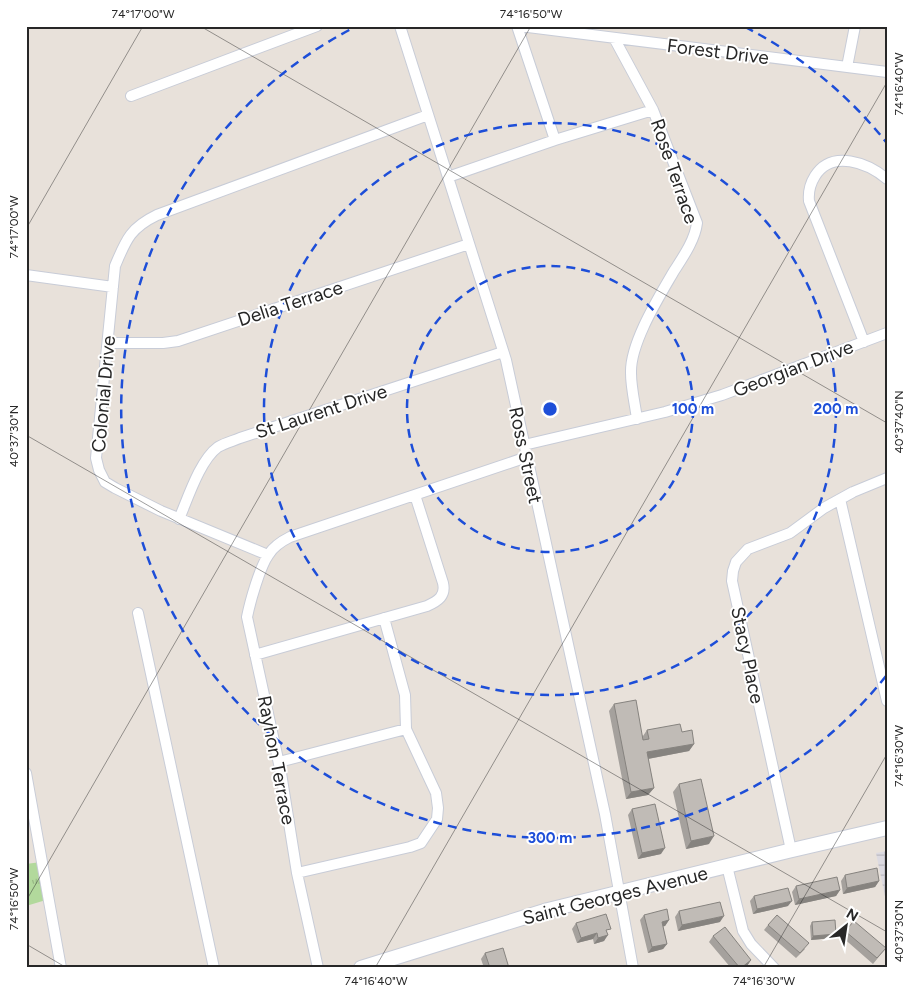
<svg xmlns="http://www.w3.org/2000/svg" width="913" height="994" viewBox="0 0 913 994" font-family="Figtree,sans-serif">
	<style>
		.industrial { fill: url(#industrial-grid) }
		.park { fill: url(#park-tufts) }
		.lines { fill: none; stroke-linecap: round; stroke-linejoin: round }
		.street-casing { stroke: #c8ccd7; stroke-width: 12 }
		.secondary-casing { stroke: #c8ccd7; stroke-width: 16 }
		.street { stroke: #fff; stroke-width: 10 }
		.secondary { stroke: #fff; stroke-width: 14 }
		.wall { fill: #a5a19d }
		.shaded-wall { fill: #86837f }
		.building { fill: #c0bbb6; stroke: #86837f }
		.ticks { fill: none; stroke: #272727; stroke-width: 1; stroke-opacity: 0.45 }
		.ring { fill: none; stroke: #1d4ed8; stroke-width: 2.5; stroke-dasharray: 9 6 }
		.labels { text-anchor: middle; stroke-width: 4; stroke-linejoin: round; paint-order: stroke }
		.street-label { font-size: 19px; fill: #272727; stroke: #fff }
		.centre { fill: #1d4ed8; stroke: #fff; stroke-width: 2.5 }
		.ring-label { font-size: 15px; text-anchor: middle; font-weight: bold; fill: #1d4ed8; stroke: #fff; stroke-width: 4; stroke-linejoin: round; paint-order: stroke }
		.neatline { fill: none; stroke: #272727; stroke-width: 2 }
		.ticks-label { font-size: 12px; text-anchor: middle; fill: #272727 }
	</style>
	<defs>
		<pattern id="industrial-grid" width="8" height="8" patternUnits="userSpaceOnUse" patternTransform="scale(1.25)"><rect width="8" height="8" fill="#dcdae1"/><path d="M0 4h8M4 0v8" fill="none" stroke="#bdbbc1"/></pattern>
		<pattern id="park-tufts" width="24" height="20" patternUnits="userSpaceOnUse" patternTransform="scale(1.25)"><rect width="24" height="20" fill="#b2d99c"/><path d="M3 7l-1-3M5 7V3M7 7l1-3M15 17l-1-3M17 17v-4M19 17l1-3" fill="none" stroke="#99ba86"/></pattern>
	</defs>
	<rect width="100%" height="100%" fill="#e8e1da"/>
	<path class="industrial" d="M887 851V906L876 853Z"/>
	<path class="park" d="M41 862 46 900 26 906V864Z"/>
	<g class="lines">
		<defs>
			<path id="street" d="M400 26 506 360 605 814 633 968
				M517 26 555 140
				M520 26 887 72
				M614 38 653 110 697 223C695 240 683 257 674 271 659 297 630 343 631 373 631 388 635 404 637 419
				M847 67 855 26
				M131 96 317 26
				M448 177 555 140 653 110
				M26 275 113 287
				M864 342 809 201C808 191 810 184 815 176 832 149 868 163 887 179
				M108 343H163L178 341 469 244
				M524 445 665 412 722 395 887 333
				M840 499 887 701
				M179 519C188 498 200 460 218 447 225 443 233 441 240 438L503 352
				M268 555 161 511 115 488 105 482 99 470 96 458 115 266C126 240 130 228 157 215L428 115
				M138 613 214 968
				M255 655 427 606C438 601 446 596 443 583L415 495
				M279 762 406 729
				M26 773 61 968
				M791 850 732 581 733 571 736 562 748 549 790 533 824 508 853 492 887 478
				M727 866 743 931 751 944 774 968
				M297 873 410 847 421 843 437 819 438 808 436 793 406 729 405 695 384 618
				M318 968 297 873 281 773 247 617C250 602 260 566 269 554 274 546 282 541 290 537L527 457"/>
			<path id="secondary" d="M361 968 548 910 788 851 887 828"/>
		</defs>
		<use href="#street" class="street-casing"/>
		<use href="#secondary" class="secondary-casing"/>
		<use href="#street" class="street"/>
		<use href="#secondary" class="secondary"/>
	</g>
	<path class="wall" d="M614 704 643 736 647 730 682 732 694 744 689 751 648 759 654 788 648 795 626 799 609 711Z
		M679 784 709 844 686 849 673 792Z
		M632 809 661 854 638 859 628 815Z
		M845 875 879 881 875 887 843 894 841 881Z
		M796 886 840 890 836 896 795 905 792 892Z
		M754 896 788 906 753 914 750 901Z
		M679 911 720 922 678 931 675 917Z
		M644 915 669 920 665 926H663L667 944 663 949 648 953 640 920Z
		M812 922 836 934 833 938 811 940 810 926Z
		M576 923 607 934 604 941 594 944 593 939 577 943 572 929Z
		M768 925 805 949 796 958 764 930Z
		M845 931 886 948 873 964 841 936Z
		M713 936 751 960 747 966 744 968H731L709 942Z
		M485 953 509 968H484L481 959Z"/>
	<path class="shaded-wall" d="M694 744 689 751 642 760 647 752Z
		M654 788 648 795 626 799 631 792Z
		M714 836 709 844 686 849 691 841Z
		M665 848 661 854 638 859 642 853Z
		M879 881 875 887 843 894 847 888Z
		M840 890 836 896 795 905 799 899Z
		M792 901 788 906 753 914 757 909Z
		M724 916 720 922 678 931 682 925Z
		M669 920 665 926 658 928 662 922Z
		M597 933 593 939 577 943 581 938Z
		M836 934 833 938 811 940 813 936Z
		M608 935 604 941 594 944 598 938Z
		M667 944 663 949 648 953 652 947Z
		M751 960 747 966 744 968H741Z"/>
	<path class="building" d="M636 700 643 740 649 739 647 730 680 724 682 732 692 730 694 744 647 752 654 788 631 792 614 704Z
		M701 779 714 836 691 841 679 784Z
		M655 804 665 848 642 853 632 809Z
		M877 868 879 881 847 888 845 875Z
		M837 877 840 890 799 899 796 886Z
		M788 888 792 901 757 909 754 896Z
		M720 902 724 916 682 925 679 911Z
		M667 909 669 920 662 922 667 944 652 947 644 915Z
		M606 914 611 929 606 930 608 935 598 938 597 933 581 938 576 923Z
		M777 915 809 943 800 953 768 925Z
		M835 920 836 934 813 936 812 922Z
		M854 921 886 948 877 958 845 931Z
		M725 927 751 960 741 968H740L713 936Z
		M503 948 509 968H490L485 953Z"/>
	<path class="ticks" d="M200 26 887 423M26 229 143 26M26 435 887 932M26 901 531 26M26 944 67 968M375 968 887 82M763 968 887 754"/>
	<g class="ring">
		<circle cx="550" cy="409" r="143"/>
		<circle cx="550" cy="409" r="286"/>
		<path d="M886 676A429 429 0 1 1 355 27M745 27A429 429 0 0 1 886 142"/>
	</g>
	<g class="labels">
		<g class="street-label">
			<text transform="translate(718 51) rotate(7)" y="7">Forest Drive</text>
			<text transform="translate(675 171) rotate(71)" y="7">Rose Terrace</text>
			<text transform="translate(290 303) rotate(-18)" y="7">Delia Terrace</text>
			<text transform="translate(793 368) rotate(-21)" y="7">Georgian Drive</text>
			<text transform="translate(103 394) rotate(-85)" y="7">Colonial Drive</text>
			<text transform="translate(321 411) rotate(-18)" y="7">St Laurent Drive</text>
			<text transform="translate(526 455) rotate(78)" y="7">Ross Street</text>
			<text transform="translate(748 655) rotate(78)" y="7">Stacy Place</text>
			<text transform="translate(277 760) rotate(79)" y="7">Rayhon Terrace</text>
			<text transform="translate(615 895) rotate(-14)" y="7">Saint Georges Avenue</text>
		</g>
	</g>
	<circle cx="550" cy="409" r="8" class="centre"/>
	<g class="ring-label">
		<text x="693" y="414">100 m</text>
		<text x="836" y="414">200 m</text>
		<text x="550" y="843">300 m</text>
	</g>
	<rect width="913" height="994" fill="none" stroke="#ffffff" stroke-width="55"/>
	<g transform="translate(846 926) rotate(30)" stroke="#ffffff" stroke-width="4" paint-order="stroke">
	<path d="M0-4L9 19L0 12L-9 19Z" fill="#272727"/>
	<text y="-8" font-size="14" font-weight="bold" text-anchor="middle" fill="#272727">N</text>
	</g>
	<rect x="28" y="28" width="858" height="938" class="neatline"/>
	<g class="ticks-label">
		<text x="143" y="18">74°17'00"W</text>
		<text x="531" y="18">74°16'50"W</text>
		<text transform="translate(899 84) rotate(-90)" y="4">74°16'40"W</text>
		<text transform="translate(14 227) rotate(-90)" y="4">74°17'00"W</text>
		<text transform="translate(899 422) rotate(-90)" y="4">40°37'40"N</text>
		<text transform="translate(14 436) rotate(-90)" y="4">40°37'30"N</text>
		<text transform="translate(899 756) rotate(-90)" y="4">74°16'30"W</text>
		<text transform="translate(14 899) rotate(-90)" y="4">74°16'50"W</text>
		<text transform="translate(899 931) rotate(-90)" y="4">40°37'30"N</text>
		<text x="376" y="985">74°16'40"W</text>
		<text x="764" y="985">74°16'30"W</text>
	</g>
</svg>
